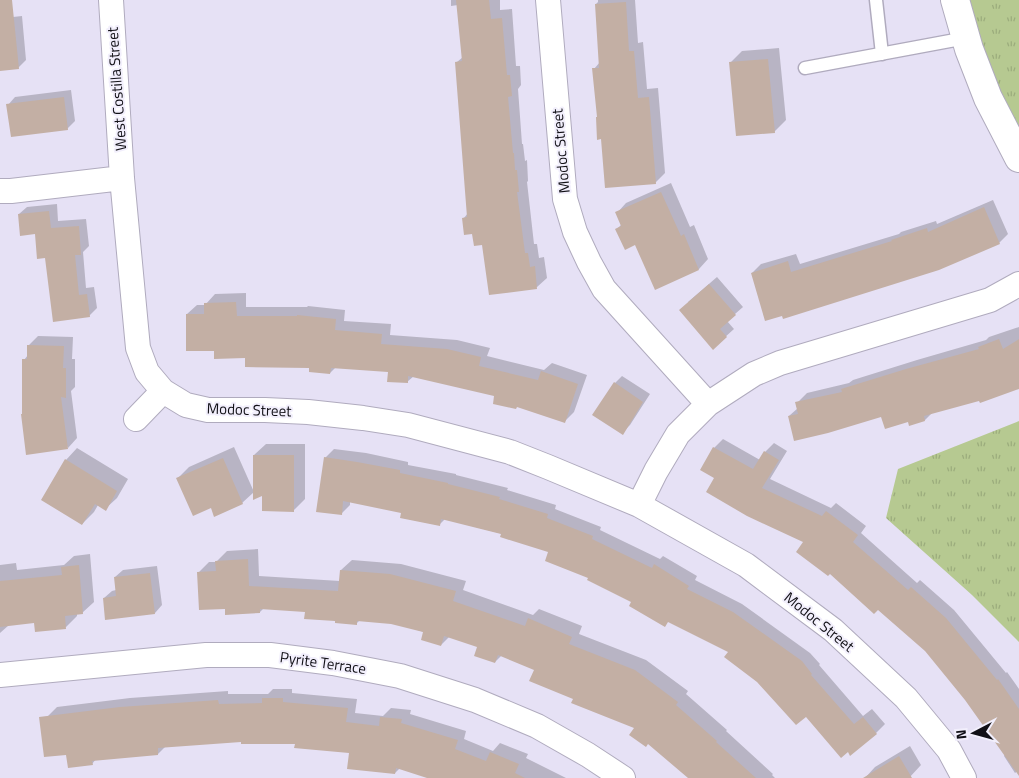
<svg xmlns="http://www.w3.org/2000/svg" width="1019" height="778" viewBox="0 0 1019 778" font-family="'Titillium Web',sans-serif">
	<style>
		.grass { fill: url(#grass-tufts) }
		.shadow { fill: #0003 }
		.building { fill: #c3afa4 }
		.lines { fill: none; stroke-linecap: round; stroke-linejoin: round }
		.lane-casing { stroke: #b0abbe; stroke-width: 15 }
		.street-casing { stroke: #b0abbe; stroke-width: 26 }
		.secondary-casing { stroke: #b0abbe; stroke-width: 30 }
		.lane { stroke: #fff; stroke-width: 12 }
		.street { stroke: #fff; stroke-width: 24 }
		.secondary { stroke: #fff; stroke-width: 28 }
		.labels { text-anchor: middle; stroke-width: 4; stroke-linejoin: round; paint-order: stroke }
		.street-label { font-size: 15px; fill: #111016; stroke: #f2effc }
	</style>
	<defs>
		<pattern id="grass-tufts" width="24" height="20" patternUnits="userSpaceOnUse" patternTransform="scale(1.25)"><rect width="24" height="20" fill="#b6c991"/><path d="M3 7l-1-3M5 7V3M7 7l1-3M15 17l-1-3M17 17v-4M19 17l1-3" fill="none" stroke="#9bac7c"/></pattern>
	</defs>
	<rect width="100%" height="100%" fill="#e6e1f5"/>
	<path class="grass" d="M955 0H1019V158Z
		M1019 421V642L972 595 886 518 898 469Z"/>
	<path class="shadow" d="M451 0H500V10L512 9 516 66H520L521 85 518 89 522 144H523L525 161 527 160 528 181 527 182 534 244H537L539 258 544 257 547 278 537 287 490 293 483 243 473 233 464 218 468 213 457 62 463 57 458 5 451 6Z
		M598 0H635L638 43 643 42 647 89 658 88 665 173 655 183 594 69 600 62 596 4 598 2Z
		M22 16 26 60 18 68 0 64V22L4 18Z
		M779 48 786 120 774 132 730 63 742 51Z
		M71 90 75 121 67 129 8 105 15 97Z
		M671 183 690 227 694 225 708 259 699 269 655 288 636 243 617 229 622 224 617 213 626 203Z
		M993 200 1008 234 999 243 939 269 752 273 761 264 796 254 800 264 899 234 901 232 936 221 937 224Z
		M57 204 58 221 86 219 89 246 83 252 86 288 94 287 97 308 89 316 46 256 36 233 19 214 27 207Z
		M717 277 743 307 727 321 734 329 713 348 688 302Z
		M246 293V307H307L308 306 345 310 344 321 391 324 390 335 457 340 490 348 487 356 544 370 552 363 587 375 574 412 564 422 496 395 414 376 407 382 389 371 336 367 330 373 310 366 246 357 215 349 187 314 197 305H205L215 294Z
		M1019 327V386L980 399 932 413 925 420H908L882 415 789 416 798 408 797 403 807 393 849 383 853 380 917 360 986 340 989 337Z
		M38 336 73 337 72 359H75V387L71 391 77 438 68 448 24 360 28 355V346Z
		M622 376 650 394 630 425 622 433 615 383Z
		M723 439 760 460 765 452 774 443 787 451 770 479 831 508 836 503 866 526 861 533 917 583 920 580 954 610 1006 673 1007 672 1019 689V770L1015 773 1004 756 1005 754 966 699 926 650 805 541 715 478 702 470 714 448Z
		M266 444H305V499L294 510 264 494 254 455Z
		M234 447 254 492 242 503 178 478 189 467Z
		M77 448 128 479 117 498 105 509 98 505 94 512 82 524 66 460Z
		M334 449 366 453 408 462V465L456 474V475L508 488 507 490 556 505 555 509 601 527 600 530 660 559 663 556 697 576 695 580 742 604 810 653 820 664 819 665 863 716 872 709 885 724 876 733 806 715 730 651 590 577 550 551 503 534 445 519 440 524 403 512 350 501V505L341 514 325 458Z
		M258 549 259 576 340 581 341 570 352 560 401 564 466 581 463 590 533 615 539 609 582 626 579 634 646 660 688 691 686 694 727 730 726 731 773 774 772 775 775 778H689L636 727 574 698 535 669 502 655 495 662 478 646 450 636 441 645 424 632 392 622 360 620 356 624 306 611 264 608 260 612 226 607 198 573 209 562H216L227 551Z
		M90 554 94 602 82 613 77 614V616L66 627 35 622 9 625 0 633V565L16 563 17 570 64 565 74 556Z
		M157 566 162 605 155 613 104 598 112 591 116 590 115 577 123 570Z
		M273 689H292V693L357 699 355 713 383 716 391 708 411 710 410 714 466 731 464 739 493 751 500 743 528 754 526 758 566 778H432L400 768 395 773 350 752 296 742 242 740 166 746 158 754 96 759 92 764 67 753 47 717 57 707 130 698 228 691V694H268Z
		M910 746 921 765 909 778H865L875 767Z"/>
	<path class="building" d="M0 0H12L19 69 0 71Z
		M456 0H489L491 19 502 18 507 75H510L512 96 508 97 513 153H514L515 170H517L519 192H517L525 253H528L530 267 535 266 537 289 489 295 482 245 474 246 472 234 464 235 462 218 467 217 455 62 462 61Z
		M626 2 629 51H634L638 98 649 97 656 184 605 188 601 139 597 140 596 117H597L592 68H599L595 4Z
		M768 59 775 133 736 136 729 62Z
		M64 97 68 130 11 137 6 104Z
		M661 192 681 236 684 234 699 270 655 290 635 245 625 250 615 229 621 226 615 212Z
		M984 207 1000 244 939 270 783 319 782 316 765 321 751 273 788 261 791 272 892 241 891 240 927 228 928 232Z
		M49 211 51 228 79 226 81 255H75L79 295 87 294 90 317 53 322 45 258 37 259 35 234 20 236 18 214Z
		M709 284 736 315 720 329 727 337 713 350 679 310Z
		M236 302 237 316H297V315L336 319 335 330 382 334 381 344 447 349 481 357 479 366 538 380 541 371 578 384 565 423 517 407 516 409 493 404 494 396 408 376V383L387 382 388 372 331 368 330 374 309 372V368L245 367V358L214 359V351H186V314H204V303Z
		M999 339 1003 349 1019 339V389L980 403 979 401 924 416 925 421 909 426 908 422 885 429 881 417 828 433 794 441 788 416 798 414 795 402 842 392 841 389 906 369 979 349 978 347Z
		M27 345 64 346 63 368H66V398L61 397 68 449 26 455 21 414H22V359H27Z
		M614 382 643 402 623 435 592 415Z
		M713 447 753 469 764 451 779 460 762 488 822 516 826 511 858 535 853 542 908 590 911 587 946 618 997 680 998 679 1019 709V776L965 700 925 651 878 610 874 614 830 574 828 576 796 552 803 542 747 516 706 492 714 478 700 470Z
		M253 455H294V512L262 511V496L253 500Z
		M324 457 357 462 400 470V473L448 483V484L500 497 499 499 548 514 547 518 593 536 592 539 652 568 654 564 689 586 687 589 733 612 802 661 812 674 811 675 854 724 863 717 877 734 850 756 848 752 841 758 806 717 796 725 757 682 724 657 728 652 668 622 665 627 629 606 631 602 587 580 588 578 545 561 548 552 500 537 501 534 441 519 440 526 400 518 401 513 343 501 342 515 316 512Z
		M223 458 243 504 214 517 211 508 193 516 176 478Z
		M65 459 117 491 106 511 95 504 82 525 41 500Z
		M248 559 249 586 338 591 340 570 390 574 456 591 453 601 525 626 528 618 572 637 569 644 635 670 678 702 676 705 717 741 716 742 756 778H688L648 744 646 747 629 735 634 728 571 703 573 699 529 681 534 670 498 655 495 663 474 656 477 647 444 636 441 646 421 640 423 632 391 624 357 621V625L335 623V621L304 619 305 612 260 609V613L225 615V609L199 610 197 572 216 571 215 561Z
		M79 565 83 614 65 616 66 629 35 632 34 623 0 627V581L62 575 61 567Z
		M150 573 155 614 105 620 103 598 116 596 114 577Z
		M262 698H283V702L348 708 346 722 379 726 380 717 402 719 401 723 458 740 455 749 486 761 490 752 519 764 515 773 525 778H427L396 768 395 774 347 769 349 753 294 748 295 744H241V742L158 748V755L92 761 93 765 68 768 66 755 44 757 39 717 120 707 218 700 219 704 262 703Z
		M899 756 912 778H863Z"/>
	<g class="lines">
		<defs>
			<path id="lane" d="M876 0 882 54
				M805 68 966 38"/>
			<path id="street" d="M111 0 122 178 138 348 147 372 163 391 186 405 208 410H265L308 412 363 418 408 425 510 452 548 467 639 505 746 565 833 630 906 698 949 750 964 778
				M548 0 565 199 575 232 589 262 604 289 708 404
				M0 191H11L122 178
				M136 419 163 391
				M639 505 656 471 678 434 708 404 754 374 780 363 990 300 1019 284
				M0 675 206 655H270L333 663 400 676 475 700 537 726 588 755 623 778"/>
			<path id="secondary" d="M955 0 969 49 988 98 1019 158"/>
		</defs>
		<use href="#lane" class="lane-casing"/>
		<use href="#street" class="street-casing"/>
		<use href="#secondary" class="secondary-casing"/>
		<use href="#lane" class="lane"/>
		<use href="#street" class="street"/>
		<use href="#secondary" class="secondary"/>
	</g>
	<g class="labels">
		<g class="street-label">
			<text transform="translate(117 89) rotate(-94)" y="5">West Costilla Street</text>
			<text transform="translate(561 151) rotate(-95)" y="5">Modoc Street</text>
			<text transform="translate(249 410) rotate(2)" y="5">Modoc Street</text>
			<text transform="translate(819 622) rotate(39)" y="5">Modoc Street</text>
			<text transform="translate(323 663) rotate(8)" y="5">Pyrite Terrace</text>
		</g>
	</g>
	<g transform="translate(974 733) rotate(264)" stroke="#f2effc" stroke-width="4" paint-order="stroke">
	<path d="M0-4L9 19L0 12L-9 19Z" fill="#111016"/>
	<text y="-8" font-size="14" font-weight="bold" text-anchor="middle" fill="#111016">N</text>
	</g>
</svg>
